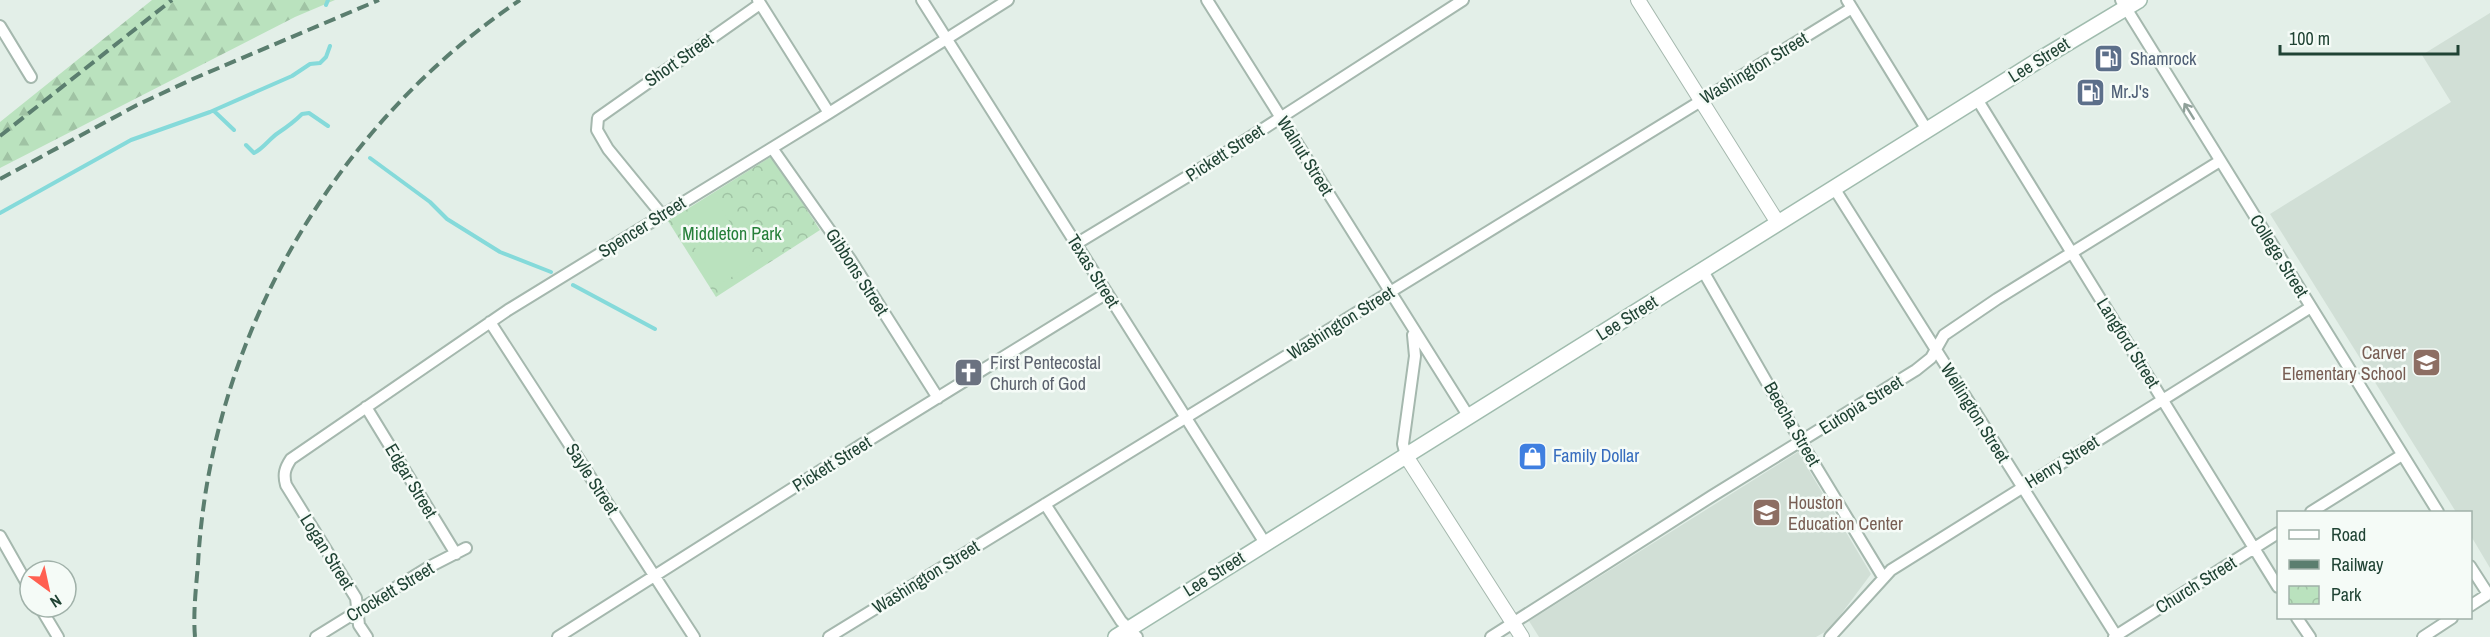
<svg xmlns="http://www.w3.org/2000/svg" width="2490" height="637" viewBox="0 0 2490 637" font-family="'Archivo Narrow',sans-serif">
	<style>
		.built { fill: #d1dfd6 }
		.forest { fill: url(#forest-firs) }
		.park { fill: url(#park-crowns) }
		.pitch { fill: #bae2be }
		.lines { fill: none; stroke-linecap: round; stroke-linejoin: round }
		.stream { stroke: #85dada; stroke-width: 4 }
		.minor-casing { stroke: #a5b8ae; stroke-width: 14 }
		.tertiary-casing { stroke: #a5b8ae; stroke-width: 16 }
		.secondary-casing { stroke: #a0bcae; stroke-width: 18 }
		.minor { stroke: #fff; stroke-width: 10 }
		.tertiary { stroke: #fff; stroke-width: 14 }
		.secondary { stroke: #fff; stroke-width: 15 }
		.rail { stroke: #5b7e6f; stroke-width: 4; stroke-dasharray: 12 6; stroke-linecap: butt }
		.oneway { stroke: #90a19a }
		.labels { text-anchor: middle; stroke-width: 5; stroke-linejoin: round; paint-order: stroke }
		.service-label { font-size: 18px; fill: #4e5e75; stroke: #f5fbf7; text-anchor: start }
		.street-label { font-size: 18px; fill: #204334; stroke: #f5fbf7 }
		.park-label { font-size: 18px; fill: #257f39; stroke: #f5fbf7 }
		.education-label { font-size: 18px; fill: #785e54; stroke: #f5fbf7; text-anchor: end }
		.worship-label { font-size: 18px; fill: #5b616d; stroke: #f5fbf7; text-anchor: start }
		.shop-label { font-size: 18px; fill: #366cbe; stroke: #f5fbf7; text-anchor: start }
	</style>
	<defs>
		<pattern id="forest-firs" width="22" height="20" patternUnits="userSpaceOnUse" patternTransform="scale(1.5)"><rect width="22" height="20" fill="#bae2be"/><path d="M5 1l3.5 6h-7zM16 11l3.5 6h-7z" fill="#a0c3a4"/></pattern>
		<pattern id="park-crowns" width="20" height="18" patternUnits="userSpaceOnUse" patternTransform="scale(1.5)"><rect width="20" height="18" fill="#bae2be"/><path d="M2 6a3 3 0 1 1 6 0M12 15a3 3 0 1 1 6 0" fill="none" stroke="#a0c3a4"/></pattern>
	</defs>
	<rect width="100%" height="100%" fill="#e3efe8"/>
	<path class="built" d="M2490 13V568L2471 536 2470 512H2456L2270 214 2451 102 2422 55Z
		M1798 452 1871 574 1830 629 1816 637H1539L1529 621Z"/>
	<path class="forest" d="M152 0H335L295 17 0 168V122Z"/>
	<path class="park" d="M772 156 820 230 716 297 668 221Z"/>
	<path class="pitch" d="M714 197 755 262 719 285 678 221Z
		M744 208 756 227 744 235 732 216Z"/>
	<g class="lines">
		<path class="stream" d="M326 5 328 0
			M214 111 234 130
			M246 145 254 153C264 148 269 139 278 133 287 127 294 122 302 114L309 113 328 126
			M370 158 430 202 447 219 500 252 551 272
			M0 213 131 140 210 112 292 76 310 64 320 63 326 57 330 46
			M573 285 655 329"/>
		<defs>
			<path id="minor" d="M758 0 829 113
				M922 0 1265 543
				M1207 0 1469 417
				M1847 0 1927 130
				M2121 0 2438 512
				M0 26 31 77
				M1977 99 2278 587
				M772 148 850 259 938 398
				M1834 188 2117 637
				M662 215 608 149 597 130 598 118 760 4
				M1076 244 1218 158 1463 0
				M1703 271 1801 442 1883 577
				M490 322 694 637
				M366 407 456 554
				M1406 456 1403 444 1415 356 1413 335
				M1045 504 1121 621 1137 637
				M2311 512 2402 455
				M0 536 30 589
				M2470 566 2488 594
				M2470 606 2490 593
				M40 607 58 637
				M2297 618 2310 637
				M316 637 429 567 466 548
				M367 637 359 625 356 598 286 485C283 474 285 468 291 459L508 310 829 113 1008 0
				M558 637 861 445 1107 293
				M829 637 1852 8
				M1491 637 1712 496 1916 370 1931 358 1944 335 1997 299 2220 161
				M1830 637 1891 570 2311 307
				M2114 637 2278 533
				M2423 637 2452 618"/>
			<path id="tertiary" d="M1638 0 1778 223
				M1406 456 1522 637"/>
			<path id="secondary" d="M1116 637 2039 60 2139 0"/>
		</defs>
		<use href="#minor" class="minor-casing"/>
		<use href="#tertiary" class="tertiary-casing"/>
		<use href="#secondary" class="secondary-casing"/>
		<use href="#minor" class="minor"/>
		<use href="#tertiary" class="tertiary"/>
		<use href="#secondary" class="secondary"/>
		<path class="rail" d="M0 136 172 0
			M0 179 137 105 195 78 379 0
			M195 637C193 613 196 588 198 564 210 339 333 126 520 0"/>
	</g>
	<defs><path id="oneway-shaft" d="M-6 0H5M1.5-3L5.5 0L1.5 3" fill="none" stroke-width="1.6" stroke-linecap="round" stroke-linejoin="round" transform="scale(1.5)"/></defs>
	<use class="oneway" href="#oneway-shaft" transform="translate(2189 111) rotate(-122)"/>
	<defs>
		<symbol id="fuel-square" viewBox="-11 -11 22 22"><rect x="-9" y="-9" width="18" height="18" rx="4" fill="#5c6f8a" stroke="#f5fbf7"/><path d="M-5.5-6h7V0h2V4h1.3V-2.5L3-4.5l.8-.8L6-3V5H2.5V1h-1V6h-7ZM-4.2-4.7v3.2H.2V-4.7Z" fill="#fff"/></symbol>
		<symbol id="school-square" viewBox="-11 -11 22 22"><rect x="-9" y="-9" width="18" height="18" rx="4" fill="#8d6e63" stroke="#f5fbf7"/><path d="M0-5L7-2L0 1L-7-2ZM-4 1L0 2.5L4 1V4Q0 6-4 4Z" fill="#fff"/></symbol>
		<symbol id="church-square" viewBox="-11 -11 22 22"><rect x="-9" y="-9" width="18" height="18" rx="4" fill="#6b7280" stroke="#f5fbf7"/><path d="M-1.2-6h2.4v3.5h3.3v2.4h-3.3V6h-2.4V-.1h-3.3v-2.4h3.3Z" fill="#fff"/></symbol>
		<symbol id="shop-square" viewBox="-11 -11 22 22"><rect x="-9" y="-9" width="18" height="18" rx="4" fill="#3f7fe0" stroke="#f5fbf7"/><path d="M-5-2.5h2.3a2.7 3.5 0 0 1 5.4 0H5L5.5 6h-11ZM-1.5-2.5h3a1.5 2.3 0 0 0-3 0Z" fill="#fff"/></symbol>
	</defs>
	<g fill-rule="evenodd">
		<use href="#fuel-square" x="2092" y="42" width="33" height="33"/>
		<use href="#fuel-square" x="2074" y="76" width="33" height="33"/>
		<use href="#school-square" x="2410" y="346" width="33" height="33"/>
		<use href="#church-square" x="952" y="356" width="33" height="33"/>
		<use href="#shop-square" x="1516" y="440" width="33" height="33"/>
		<use href="#school-square" x="1750" y="496" width="33" height="33"/>
	</g>
	<g class="labels">
		<g class="service-label">
			<text x="2130" y="65">Shamrock</text>
			<text x="2111" y="98">Mr.J's</text>
		</g>
		<g class="street-label">
			<text transform="translate(679 60) rotate(-35)" y="6">Short Street</text>
			<text transform="translate(2039 60) rotate(-32)" y="6">Lee Street</text>
			<text transform="translate(1754 68) rotate(-31)" y="6">Washington Street</text>
			<text transform="translate(1225 153) rotate(-33)" y="6">Pickett Street</text>
			<text transform="translate(1305 156) rotate(58)" y="6">Walnut Street</text>
			<text transform="translate(642 227) rotate(-32)" y="6">Spencer Street</text>
			<text transform="translate(2279 256) rotate(58)" y="6">College Street</text>
			<text transform="translate(1093 271) rotate(58)" y="6">Texas Street</text>
			<text transform="translate(857 272) rotate(57)" y="6">Gibbons Street</text>
			<text transform="translate(1627 318) rotate(-32)" y="6">Lee Street</text>
			<text transform="translate(1341 323) rotate(-32)" y="6">Washington Street</text>
			<text transform="translate(2128 343) rotate(58)" y="6">Langford Street</text>
			<text transform="translate(1861 405) rotate(-32)" y="6">Eutopia Street</text>
			<text transform="translate(1975 413) rotate(58)" y="6">Wellington Street</text>
			<text transform="translate(1792 424) rotate(60)" y="6">Beecha Street</text>
			<text transform="translate(2062 462) rotate(-32)" y="6">Henry Street</text>
			<text transform="translate(832 464) rotate(-32)" y="6">Pickett Street</text>
			<text transform="translate(592 479) rotate(57)" y="6">Sayle Street</text>
			<text transform="translate(411 481) rotate(59)" y="6">Edgar Street</text>
			<text transform="translate(327 552) rotate(58)" y="6">Logan Street</text>
			<text transform="translate(1214 574) rotate(-32)" y="6">Lee Street</text>
			<text transform="translate(926 577) rotate(-32)" y="6">Washington Street</text>
			<text transform="translate(2196 585) rotate(-32)" y="6">Church Street</text>
			<text transform="translate(390 592) rotate(-31)" y="6">Crockett Street</text>
		</g>
		<g class="park-label">
			<text x="732" y="240">Middleton Park</text>
		</g>
		<g class="education-label">
			<text x="2406" y="359">Carver<tspan x="2406" dy="21">Elementary School</tspan></text>
			<text x="1788" y="509" text-anchor="start">Houston<tspan x="1788" dy="21">Education Center</tspan></text>
		</g>
		<g class="worship-label">
			<text x="990" y="369">First Pentecostal<tspan x="990" dy="21">Church of God</tspan></text>
		</g>
		<g class="shop-label">
			<text x="1553" y="462">Family Dollar</text>
		</g>
	</g>
	<rect x="2277" y="511" width="195" height="108" fill="#f5fbf7" stroke="#a0b1a9" stroke-width="1.5"/>
	<rect x="2289" y="530" width="30" height="9" fill="#ffffff" stroke="#a0b1a9" stroke-width="1.5"/>
	<text x="2331" y="541" font-size="18" fill="#204334">Road</text>
	<rect x="2289" y="560" width="30" height="9" fill="#5b7e6f" stroke="#a0b1a9" stroke-width="1.5"/>
	<text x="2331" y="571" font-size="18" fill="#204334">Railway</text>
	<rect x="2289" y="586" width="30" height="18" fill="url(#park-crowns)" stroke="#a0b1a9" stroke-width="1.5"/>
	<text x="2331" y="601" font-size="18" fill="#204334">Park</text>
	<g transform="translate(48 589) rotate(147)"><circle r="28" fill="#f5fbf7" stroke="#a0b1a9" stroke-width="1.5"/>
	<path d="M0-4.5L10 22L0 15L-10 22Z" fill="#ff6051"/>
	<text y="-9" font-size="16" font-weight="bold" text-anchor="middle" fill="#204334">N</text>
	</g>
	<path d="M2280 45v9h178v-9" fill="none" stroke="#204334" stroke-width="3"/>
	<text x="2289" y="45" font-size="18" fill="#204334" stroke="#f5fbf7" stroke-width="4.5" paint-order="stroke">100 m</text>
</svg>
